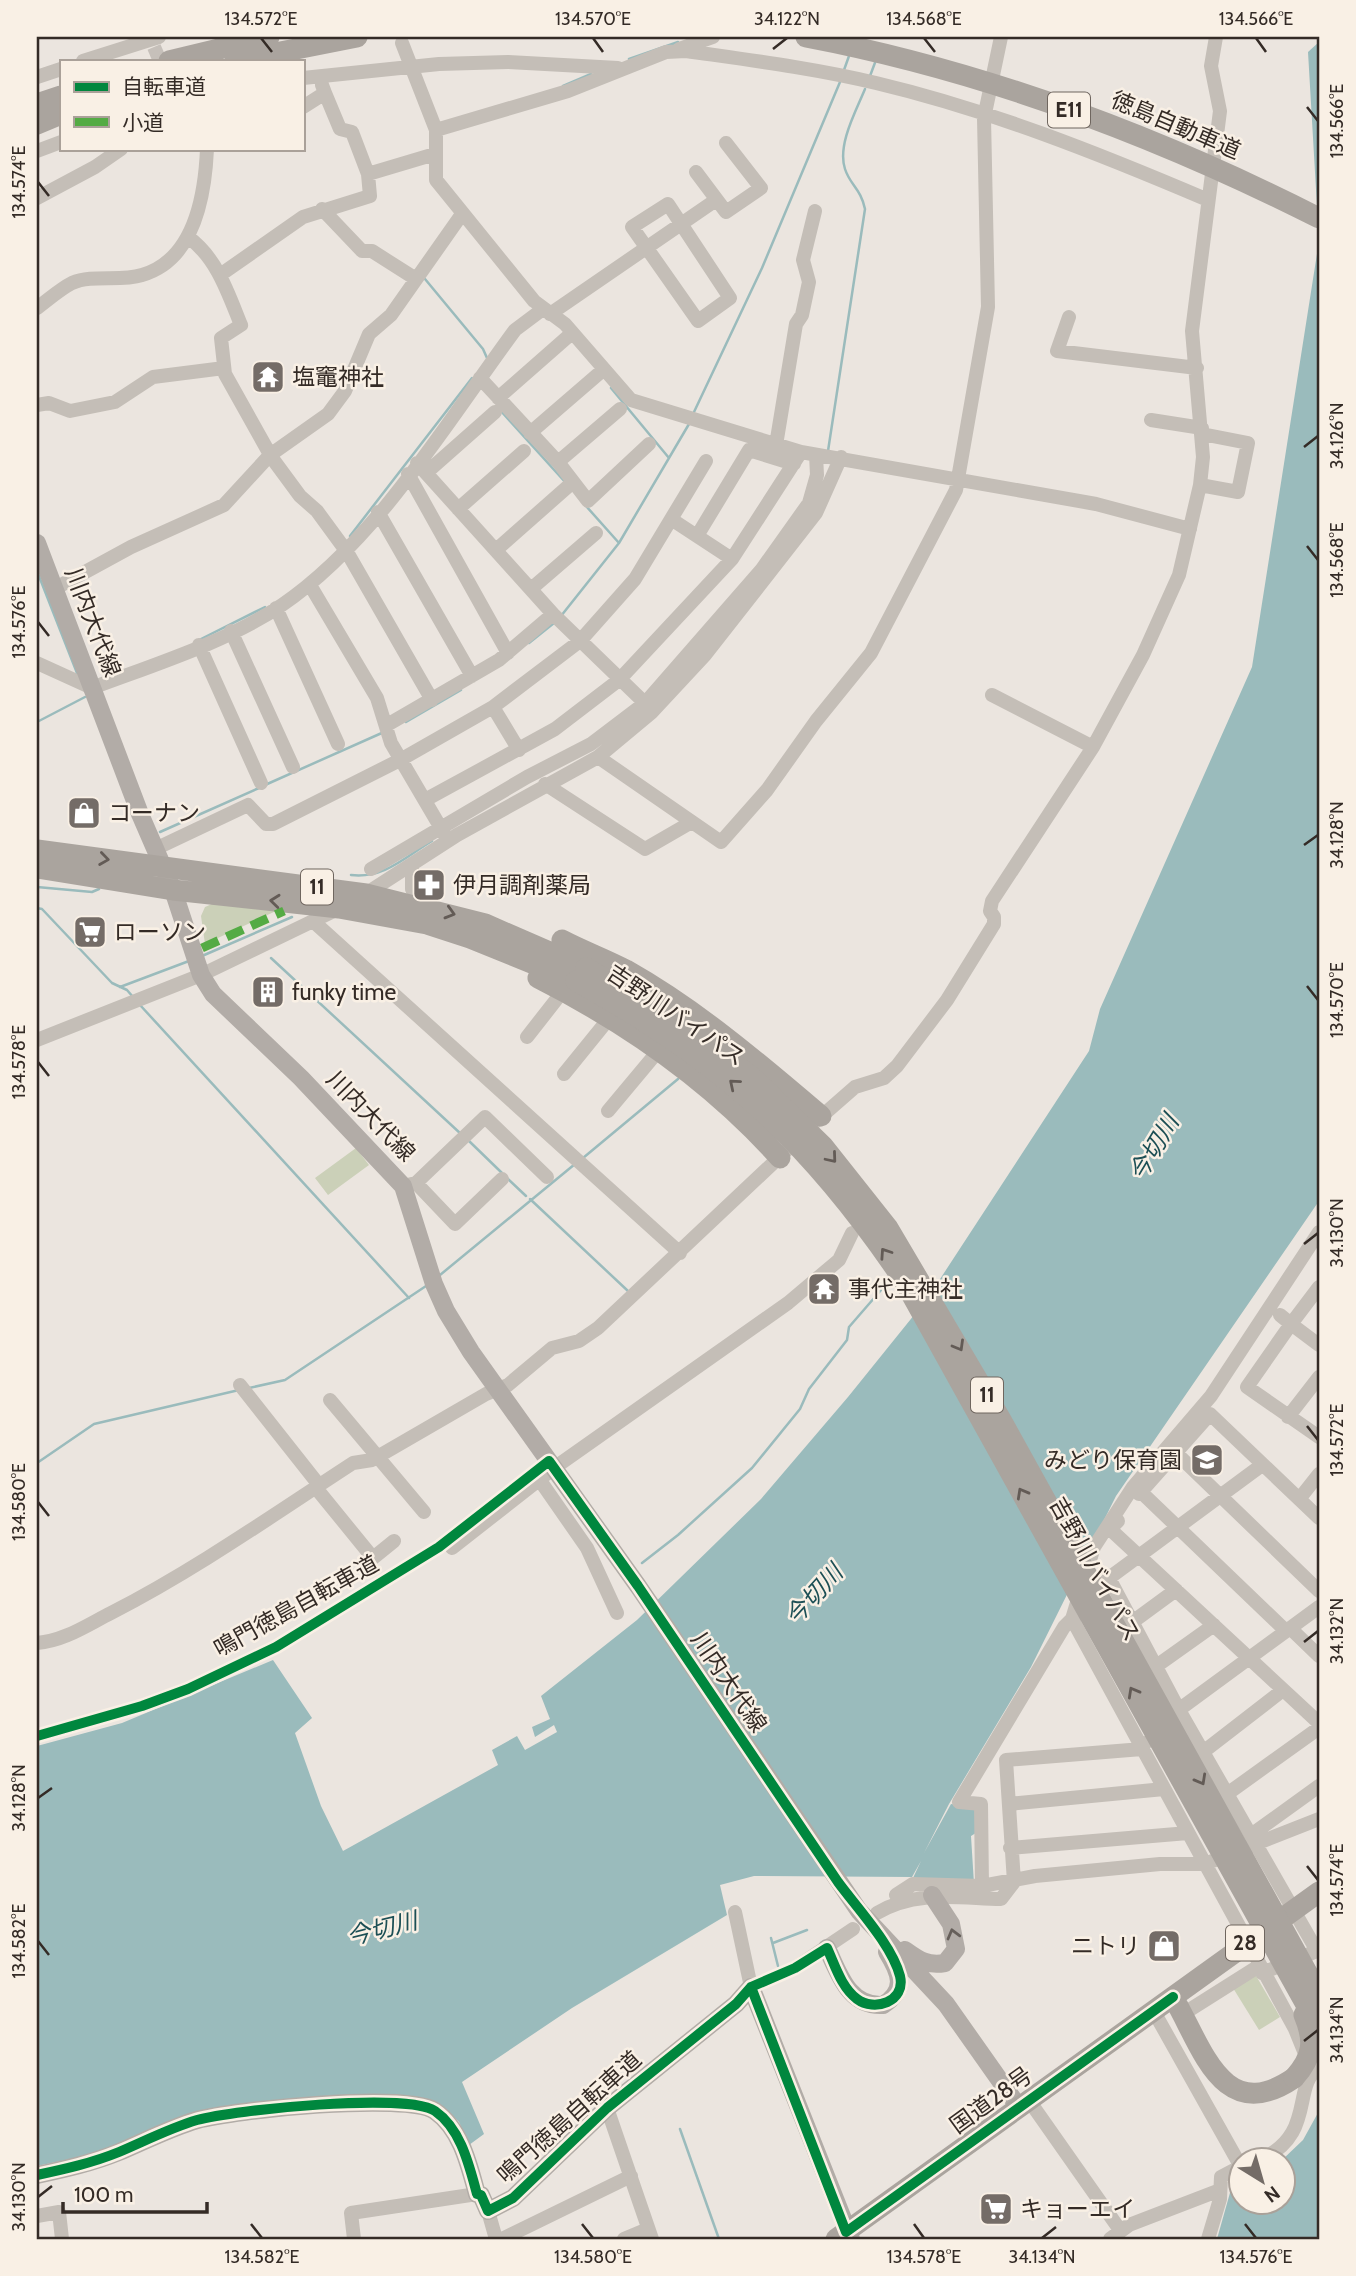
<svg xmlns="http://www.w3.org/2000/svg" width="1356" height="2276" viewBox="0 0 1356 2276" font-family="Cabin,'Noto Sans JP',sans-serif">
	<style>
		.green { fill: #cbd0b8 }
		.water { fill: #9abbbc }
		.lines { fill: none; stroke-linecap: round; stroke-linejoin: round }
		.stream { stroke: #9abbbc; stroke-width: 2.5 }
		.minor-tunnel { stroke: #c6c0ba; stroke-width: 14; stroke-dasharray: 14 7; stroke-linecap: butt }
		.minor { stroke: #c4beb7; stroke-width: 14 }
		.major { stroke: #b2aca7; stroke-width: 18 }
		.highway { stroke: #aaa49e; stroke-width: 21 }
		.highway-bridge { stroke: #aaa49e; stroke-width: 21 }
		.quiet { stroke: #54ab44; stroke-width: 9; stroke-dasharray: 18 9; stroke-linecap: butt }
		.cycleway-casing { stroke: #f9f0e5; stroke-width: 15 }
		.cycleway { stroke: #00873e; stroke-width: 10 }
		.oneway { stroke: #635b56 }
		.oneway2 { stroke: #665f5a }
		.ticks { fill: none; stroke: #342b26; stroke-width: 2.5 }
		.labels { text-anchor: middle; stroke-width: 5; stroke-linejoin: round; paint-order: stroke }
		.shield { fill: #f9f0e5; stroke: #6f665f; stroke-width: 2 }
		.shield-label { font-size: 21px; font-weight: bold; fill: #342b26 }
		.street-label { font-size: 23px; fill: #342b26; stroke: #f9f0e5 }
		.poi-label { font-size: 23px; fill: #342b26; stroke: #f9f0e5; text-anchor: start }
		.water-label { font-size: 24px; font-style: italic; fill: #1c4f55; stroke: #f9f0e5 }
		.neatline { fill: none; stroke: #342b26; stroke-width: 2.5 }
		.ticks-label { font-size: 18px; text-anchor: middle; fill: #342b26 }
	</style>
	<rect width="100%" height="100%" fill="#ebe5df"/>
	<path class="green" d="M212 904 276 911 205 944 201 916 205 907Z
		M356 1148 369 1165 328 1195 315 1178Z
		M1255 1974 1280 2017 1259 2030 1233 1988Z"/>
	<path class="water" d="M1319 42V1201L1116 1496 1031 1667 949 1804 924 1853 951 1804 978 1808 979 1831 971 1836 974 1884 913 1878 921 1861 912 1877 754 1876 720 1885 727 1915 572 2008 462 2082 484 2134 469 2145 459 2122 440 2104 283 2101 95 2154 37 2166V1746L122 1723 273 1660 312 1718 295 1733 321 1806 343 1851 498 1765 492 1750 517 1736 525 1750 557 1732 554 1725 535 1737 532 1727 550 1719 541 1696 637 1620 761 1499 848 1397 927 1299 1089 1051 1100 1009 1252 667 1319 241 1308 52Z
		M1319 2111V2239H1217L1235 2175H1240V2202H1282V2160L1303 2140Z"/>
	<g class="lines">
		<path class="stream" d="M629 59 678 42
			M844 70 849 56
			M870 76 876 60
			M563 86 591 74
			M425 279 483 349 487 358
			M611 388 669 458
			M500 410 566 483
			M694 412 762 268 840 82
			M828 451 865 209C861 189 850 185 845 169 837 145 856 111 865 89
			M586 506 619 543
			M350 536 472 378
			M37 571 77 673
			M561 616 619 543 689 424
			M199 640 265 607
			M529 643 554 623
			M37 722 85 697
			M406 722 461 690
			M265 785 384 732
			M160 832 259 788
			M351 875C384 879 405 857 432 841
			M37 887 92 892 99 889
			M37 908 42 909 112 983 127 990 133 997
			M202 956 292 917
			M271 958 461 1134
			M120 987 189 961
			M140 1005 409 1298
			M469 1141 502 1173
			M583 1158 678 1079
			M507 1178 526 1196
			M530 1199 628 1291
			M440 1275 575 1164
			M249 1388 285 1380 426 1286
			M37 1463 94 1424 239 1390
			M642 1563 678 1535 752 1468 800 1409 809 1389 847 1340 849 1327 888 1282
			M771 1938 778 1966
			M773 1943 807 1930
			M680 2129 719 2239"/>
		<path class="minor-tunnel" d="M154 47 160 61"/>
		<path class="minor" d="M402 43 436 130V180L534 301 565 324 631 400 801 452 1096 504 1190 529
			M679 49 713 37
			M83 61 159 37
			M37 77 61 69
			M303 78 439 64 508 62 618 68
			M325 93 340 129 352 132 368 174
			M303 107 325 93 322 85
			M436 130 568 91 666 52 686 51C749 60 813 68 876 83 990 110 1100 154 1208 200
			M37 151 61 142
			M696 172 726 212 761 188 726 143
			M37 198 95 167 121 149
			M668 204 730 298 698 321 632 227Z
			M322 209 362 251H372L416 279
			M188 237C217 258 228 293 241 325L221 338 225 374 272 458 300 496 317 511 347 552 432 700
			M220 275 303 217 370 196 368 174 435 154
			M37 308C48 300 60 289 72 283 93 274 120 282 142 275 194 260 205 195 207 149
			M550 314 716 200
			M1069 317 1057 351 1197 368
			M480 378 558 462 588 501 649 444
			M498 398 572 333
			M37 405 49 403 70 411 115 402 153 377 224 368
			M1151 420 1202 428
			M530 433 603 370
			M776 445 796 324 802 315 809 282 803 260 815 211
			M558 462 620 409
			M417 463 553 614 650 708
			M426 473 495 412
			M408 474 508 653
			M1200 485 1238 492 1248 443 1202 434
			M458 509 524 451
			M378 512 472 676
			M671 519 732 559
			M697 536 749 450 794 464
			M496 550 573 482
			M310 585 377 698 391 743 445 835
			M54 589 131 547 224 505 270 455 328 414 345 391 369 334 391 315 462 214
			M531 589 596 533
			M276 608 338 744
			M231 631 293 767
			M199 645 261 783
			M37 663 92 688C153 665 227 642 282 605 376 541 447 422 515 330L543 309
			M992 695 1093 747
			M493 707 580 641 635 579 706 461
			M387 725 499 660 553 614
			M598 757 721 842 767 790 816 721 871 653 956 490 988 307 984 118 1001 37
			M545 784 645 849 690 823
			M425 800 555 729 619 680 732 559 801 452
			M155 849 248 805 266 824H273L400 760 493 707 519 750
			M412 866V889L421 906
			M371 869 527 777 591 744 645 703 762 569 809 503 817 475 816 455
			M364 895 457 835 598 757 652 712 705 655 816 513 841 457
			M314 922 680 1253
			M527 1037 563 991
			M37 1040 201 975 340 908
			M564 1074 611 1016
			M608 1111 659 1050
			M815 1122 855 1087 884 1078 897 1066 947 1000 994 924V917L990 911 992 901 1093 747 1143 655 1179 575 1200 485 1203 457 1192 331 1220 111 1211 66 1216 37
			M416 1183 455 1224 502 1179
			M403 1186 416 1183 485 1117 547 1177
			M1319 1232 1211 1396 1133 1487 1094 1547 1072 1619 1064 1627 959 1802 981 1804 982 1886 1035 1876 1160 1864H1205L1319 1819
			M1319 1287 1291 1324 1319 1345
			M1280 1315 1291 1324 1247 1387 1319 1437
			M240 1385 319 1485
			M330 1400 424 1512
			M1288 1417 1319 1377
			M1176 1453 1319 1591
			M539 1479 587 1548 617 1613
			M316 1488 373 1558 394 1541
			M1141 1492 1286 1631
			M1139 1494 1210 1414 1319 1518
			M1300 1498 1319 1474
			M1118 1521 1110 1529 1319 1723
			M452 1548 554 1468 788 1303 839 1260 852 1233
			M1109 1578 1179 1710 1317 1951 1262 1973
			M1091 1598 1109 1578 1262 1465
			M1079 1614 1072 1619 1295 2029 1304 2051
			M1131 1623 1176 1590
			M1290 1628 1319 1656
			M37 1643C64 1641 87 1625 111 1613 195 1570 273 1515 353 1463L372 1460 486 1394 508 1385 552 1348 579 1341 598 1328 786 1151
			M1155 1667 1214 1625
			M1161 1726 1173 1714 1319 1607
			M1203 1752 1283 1690
			M1227 1794 1319 1728
			M1009 1804 1164 1789
			M1251 1835 1319 1786
			M1010 1848 1188 1833
			M896 1895 913 1884 982 1886
			M735 1912 751 1987 795 1968 853 1929
			M877 1913C916 1890 957 1898 1001 1899L1014 1882 1006 1760 1142 1749 1145 1743
			M1153 2010 1240 2165
			M1183 2014 1259 1966
			M1028 2099 1120 2230
			M607 2108 652 2239
			M1260 2160C1317 2134 1291 2085 1319 2068
			M488 2211 496 2239
			M37 2216 59 2212 62 2239
			M354 2239 351 2213 477 2194
			M502 2239 631 2176
			M624 2239 648 2229
			M1110 2239 1129 2225 1220 2190
			M1208 2239 1220 2199 1221 2177 1240 2167"/>
		<path class="major" d="M37 543 140 814 173 890 201 975 213 994 301 1078 403 1186 434 1284 446 1311 471 1352 638 1586 859 1911 946 2004 1018 2106
			M827 1948C839 1974 849 2007 883 2005 907 1990 900 1973 887 1952
			M905 1950C919 1960 927 1966 945 1963L956 1949 951 1924 932 1895
			M37 2175C65 2169 92 2163 119 2152 145 2141 170 2128 197 2120 233 2110 407 2092 435 2111 461 2129 469 2165 477 2194L481 2195 488 2211 513 2198 607 2108 736 2004 751 1987 851 2239"/>
		<path class="highway" d="M169 61 269 37
			M235 61 357 37
			M37 104 61 96
			M37 124 61 114
			M37 850 366 894 485 924 586 968
			M37 868 173 890 339 908 427 924 470 938 576 981
			M562 940C583 951 605 959 626 970 697 1010 760 1064 821 1116
			M538 978C629 1024 711 1081 780 1158
			M1173 1997C1202 2046 1222 2127 1294 2078
			M836 2239 1319 1892"/>
		<path class="highway-bridge" d="M806 37C985 71 1157 136 1319 218
			M586 968 666 1014 752 1077 823 1146 888 1228 1000 1418 1319 1994
			M576 981C722 1061 811 1142 904 1281L1319 2028
			M1294 2078C1313 2057 1315 2041 1304 2015"/>
		<path class="quiet" d="M202 948 284 911"/>
		<defs>
			<path id="cycleway" d="M37 1736 142 1706 188 1689 276 1647 439 1547 549 1461 638 1586 838 1882C857 1908 892 1945 900 1976 906 2002 874 2012 857 1999 841 1987 835 1965 827 1948L795 1968 751 1987 736 2004 607 2108 513 2198 488 2211 481 2195 477 2194C469 2165 461 2129 435 2111 407 2092 233 2110 197 2120 170 2128 145 2141 119 2152 92 2163 65 2169 37 2175
				M751 1987 846 2232 1173 1997"/>
		</defs>
		<use href="#cycleway" class="cycleway-casing"/>
		<use href="#cycleway" class="cycleway"/>
	</g>
	<defs><path id="oneway-chevron" d="M-2-3.5L2.5 0L-2 3.5" fill="none" stroke-width="1.6" stroke-linecap="round" stroke-linejoin="round" transform="scale(1.75)"/></defs>
	<g class="oneway">
		<use href="#oneway-chevron" transform="translate(104 859) rotate(8)"/>
		<use href="#oneway-chevron" transform="translate(275 901) rotate(-174)"/>
		<use href="#oneway-chevron" transform="translate(450 913) rotate(16)"/>
		<use href="#oneway-chevron" transform="translate(734 1084) rotate(-140)"/>
		<use href="#oneway-chevron" transform="translate(832 1158) rotate(50)"/>
		<use href="#oneway-chevron" transform="translate(885 1253) rotate(-124)"/>
		<use href="#oneway-chevron" transform="translate(959 1346) rotate(60)"/>
		<use href="#oneway-chevron" transform="translate(1022 1493) rotate(-119)"/>
		<use href="#oneway-chevron" transform="translate(1133 1692) rotate(-119)"/>
		<use href="#oneway-chevron" transform="translate(1201 1780) rotate(61)"/>
	</g>
	<use class="oneway2" href="#oneway-chevron" transform="translate(953 1934) rotate(-105)"/>
	<path class="ticks" d="M261 38 272 52M593 38 603 52M924 38 935 52M1256 38 1266 52M773 49 787 38M1307 107 1318 121M38 182 49 196M1304 447 1318 436M1307 546 1318 560M38 622 49 636M1304 845 1318 835M1307 986 1318 1000M38 1062 49 1076M1304 1244 1318 1233M1307 1426 1318 1440M38 1502 49 1516M1304 1642 1318 1631M38 1798 52 1788M1307 1866 1318 1880M38 1941 49 1955M1304 2041 1318 2030M38 2197 52 2186M251 2224 262 2238M582 2224 593 2238M914 2224 924 2238M1245 2224 1256 2238M1042 2238 1056 2227"/>
	<defs>
		<symbol id="temple-square" viewBox="-11 -11 22 22"><rect x="-9" y="-9" width="18" height="18" rx="4" fill="#746c67" stroke="#f9f0e5"/><path d="M0-6L5-2H3V0L6.5 2.5H4V6H1.5V3h-3V6H-4V2.5H-6.5L-3 0V-2H-5Z" fill="#fff"/></symbol>
		<symbol id="shop-square" viewBox="-11 -11 22 22"><rect x="-9" y="-9" width="18" height="18" rx="4" fill="#746c67" stroke="#f9f0e5"/><path d="M-5-2.5h2.3a2.7 3.5 0 0 1 5.4 0H5L5.5 6h-11ZM-1.5-2.5h3a1.5 2.3 0 0 0-3 0Z" fill="#fff"/></symbol>
		<symbol id="pharmacy-square" viewBox="-11 -11 22 22"><rect x="-9" y="-9" width="18" height="18" rx="4" fill="#746c67" stroke="#f9f0e5"/><path d="M-2-6h4v4h4v4h-4v4h-4v-4h-4v-4h4Z" fill="#fff"/></symbol>
		<symbol id="supermarket-square" viewBox="-11 -11 22 22"><rect x="-9" y="-9" width="18" height="18" rx="4" fill="#746c67" stroke="#f9f0e5"/><path d="M-6-5.5h2.5l.6 2H6L4.5 2H-2.5L-4.4-4H-6ZM-1.5 3.2a1.3 1.3 0 1 0 .1 0ZM3 3.2a1.3 1.3 0 1 0 .1 0Z" fill="#fff"/></symbol>
		<symbol id="building-square" viewBox="-11 -11 22 22"><rect x="-9" y="-9" width="18" height="18" rx="4" fill="#746c67" stroke="#f9f0e5"/><path d="M-4-6H4V6H1V3H-1V6H-4ZM-2.5-4.3h1.7v1.8h-1.7ZM.8-4.3h1.7v1.8H.8ZM-2.5-1h1.7V.8h-1.7ZM.8-1h1.7V.8H.8Z" fill="#fff"/></symbol>
		<symbol id="school-square" viewBox="-11 -11 22 22"><rect x="-9" y="-9" width="18" height="18" rx="4" fill="#746c67" stroke="#f9f0e5"/><path d="M0-5L7-2L0 1L-7-2ZM-4 1L0 2.5L4 1V4Q0 6-4 4Z" fill="#fff"/></symbol>
	</defs>
	<g fill-rule="evenodd">
		<use href="#temple-square" x="249" y="358" width="38" height="38"/>
		<use href="#shop-square" x="65" y="794" width="38" height="38"/>
		<use href="#pharmacy-square" x="410" y="866" width="38" height="38"/>
		<use href="#supermarket-square" x="71" y="913" width="38" height="38"/>
		<use href="#building-square" x="249" y="973" width="38" height="38"/>
		<use href="#temple-square" x="805" y="1270" width="38" height="38"/>
		<use href="#school-square" x="1188" y="1441" width="38" height="38"/>
		<use href="#shop-square" x="1145" y="1927" width="38" height="38"/>
		<use href="#supermarket-square" x="977" y="2190" width="38" height="38"/>
	</g>
	<g class="labels">
		<g class="shield">
			<rect x="1048" y="92.5" width="42" height="35" rx="5"/>
			<rect x="301" y="869.5" width="32" height="35" rx="5"/>
			<rect x="971" y="1377.5" width="32" height="35" rx="5"/>
			<rect x="1226" y="1925.5" width="38" height="35" rx="5"/>
		</g>
		<g class="shield-label">
			<text x="1069" y="117">E11</text>
			<text x="317" y="894">11</text>
			<text x="987" y="1402">11</text>
			<text x="1245" y="1950">28</text>
		</g>
		<g class="street-label">
			<text transform="translate(1176 125) rotate(23)" y="8">徳島自動車道</text>
			<text transform="translate(93 622) rotate(69)" y="8">川内大代線</text>
			<text transform="translate(676 1015) rotate(34)" y="8">吉野川バイパス</text>
			<text transform="translate(371 1116) rotate(46)" y="8">川内大代線</text>
			<text transform="translate(1095 1569) rotate(61)" y="8">吉野川バイパス</text>
			<text transform="translate(296 1606) rotate(-29)" y="8">鳴門徳島自転車道</text>
			<text transform="translate(729 1682) rotate(56)" y="8">川内大代線</text>
			<text transform="translate(991 2100) rotate(-36)" y="8">国道28号</text>
			<text transform="translate(569 2117) rotate(-42)" y="8">鳴門徳島自転車道</text>
		</g>
		<g class="poi-label">
			<text x="292" y="385">塩竈神社</text>
			<text x="108" y="821">コーナン</text>
			<text x="453" y="893">伊月調剤薬局</text>
			<text x="114" y="940">ローソン</text>
			<text x="292" y="1000">funky time</text>
			<text x="848" y="1297">事代主神社</text>
			<text x="1182" y="1468" text-anchor="end">みどり保育園</text>
			<text x="1140" y="1954" text-anchor="end">ニトリ</text>
			<text x="1020" y="2217">キョーエイ</text>
		</g>
		<g class="water-label">
			<text transform="translate(1154 1148) rotate(-59)" y="8">今切川</text>
			<text transform="translate(814 1595) rotate(-48)" y="8">今切川</text>
			<text transform="translate(382 1929) rotate(-14)" y="8">今切川</text>
		</g>
	</g>
	<rect width="1356" height="2276" fill="none" stroke="#f9f0e5" stroke-width="77"/>
	<rect x="60" y="60" width="245" height="91" fill="#f9f0e5" stroke="#aaa199" stroke-width="2"/>
	<rect x="74" y="82" width="35" height="10" fill="#00873e" stroke="#aaa199" stroke-width="2"/>
	<text x="122" y="94" font-size="21" fill="#342b26">自転車道</text>
	<rect x="74" y="117" width="35" height="10" fill="#54ab44" stroke="#aaa199" stroke-width="2"/>
	<text x="122" y="130" font-size="21" fill="#342b26">小道</text>
	<g transform="translate(1262 2181) rotate(143)"><circle r="33" fill="#f9f0e5" stroke="#aaa199" stroke-width="2"/>
	<path d="M0-5L12 26L0 18L-12 26Z" fill="#746c67"/>
	<text y="-10" font-size="19" font-weight="bold" text-anchor="middle" fill="#342b26">N</text>
	</g>
	<path d="M63 2202v10h144v-10" fill="none" stroke="#342b26" stroke-width="3.5"/>
	<text x="74" y="2202" font-size="21" fill="#342b26" stroke="#f9f0e5" stroke-width="5" paint-order="stroke">100 m</text>
	<rect x="38" y="38" width="1280" height="2200" class="neatline"/>
	<g class="ticks-label">
		<text x="261" y="25">134.572°E</text>
		<text x="593" y="25">134.570°E</text>
		<text x="787" y="25">34.122°N</text>
		<text x="924" y="25">134.568°E</text>
		<text x="1256" y="25">134.566°E</text>
		<text transform="translate(1337 121) rotate(-90)" y="6">134.566°E</text>
		<text transform="translate(19 182) rotate(-90)" y="6">134.574°E</text>
		<text transform="translate(1337 436) rotate(-90)" y="6">34.126°N</text>
		<text transform="translate(1337 560) rotate(-90)" y="6">134.568°E</text>
		<text transform="translate(19 622) rotate(-90)" y="6">134.576°E</text>
		<text transform="translate(1337 835) rotate(-90)" y="6">34.128°N</text>
		<text transform="translate(1337 1000) rotate(-90)" y="6">134.570°E</text>
		<text transform="translate(19 1062) rotate(-90)" y="6">134.578°E</text>
		<text transform="translate(1337 1233) rotate(-90)" y="6">34.130°N</text>
		<text transform="translate(1337 1440) rotate(-90)" y="6">134.572°E</text>
		<text transform="translate(19 1502) rotate(-90)" y="6">134.580°E</text>
		<text transform="translate(1337 1631) rotate(-90)" y="6">34.132°N</text>
		<text transform="translate(19 1798) rotate(-90)" y="6">34.128°N</text>
		<text transform="translate(1337 1880) rotate(-90)" y="6">134.574°E</text>
		<text transform="translate(19 1941) rotate(-90)" y="6">134.582°E</text>
		<text transform="translate(1337 2030) rotate(-90)" y="6">34.134°N</text>
		<text transform="translate(19 2197) rotate(-90)" y="6">34.130°N</text>
		<text x="262" y="2263">134.582°E</text>
		<text x="593" y="2263">134.580°E</text>
		<text x="924" y="2263">134.578°E</text>
		<text x="1042" y="2263">34.134°N</text>
		<text x="1256" y="2263">134.576°E</text>
	</g>
</svg>
